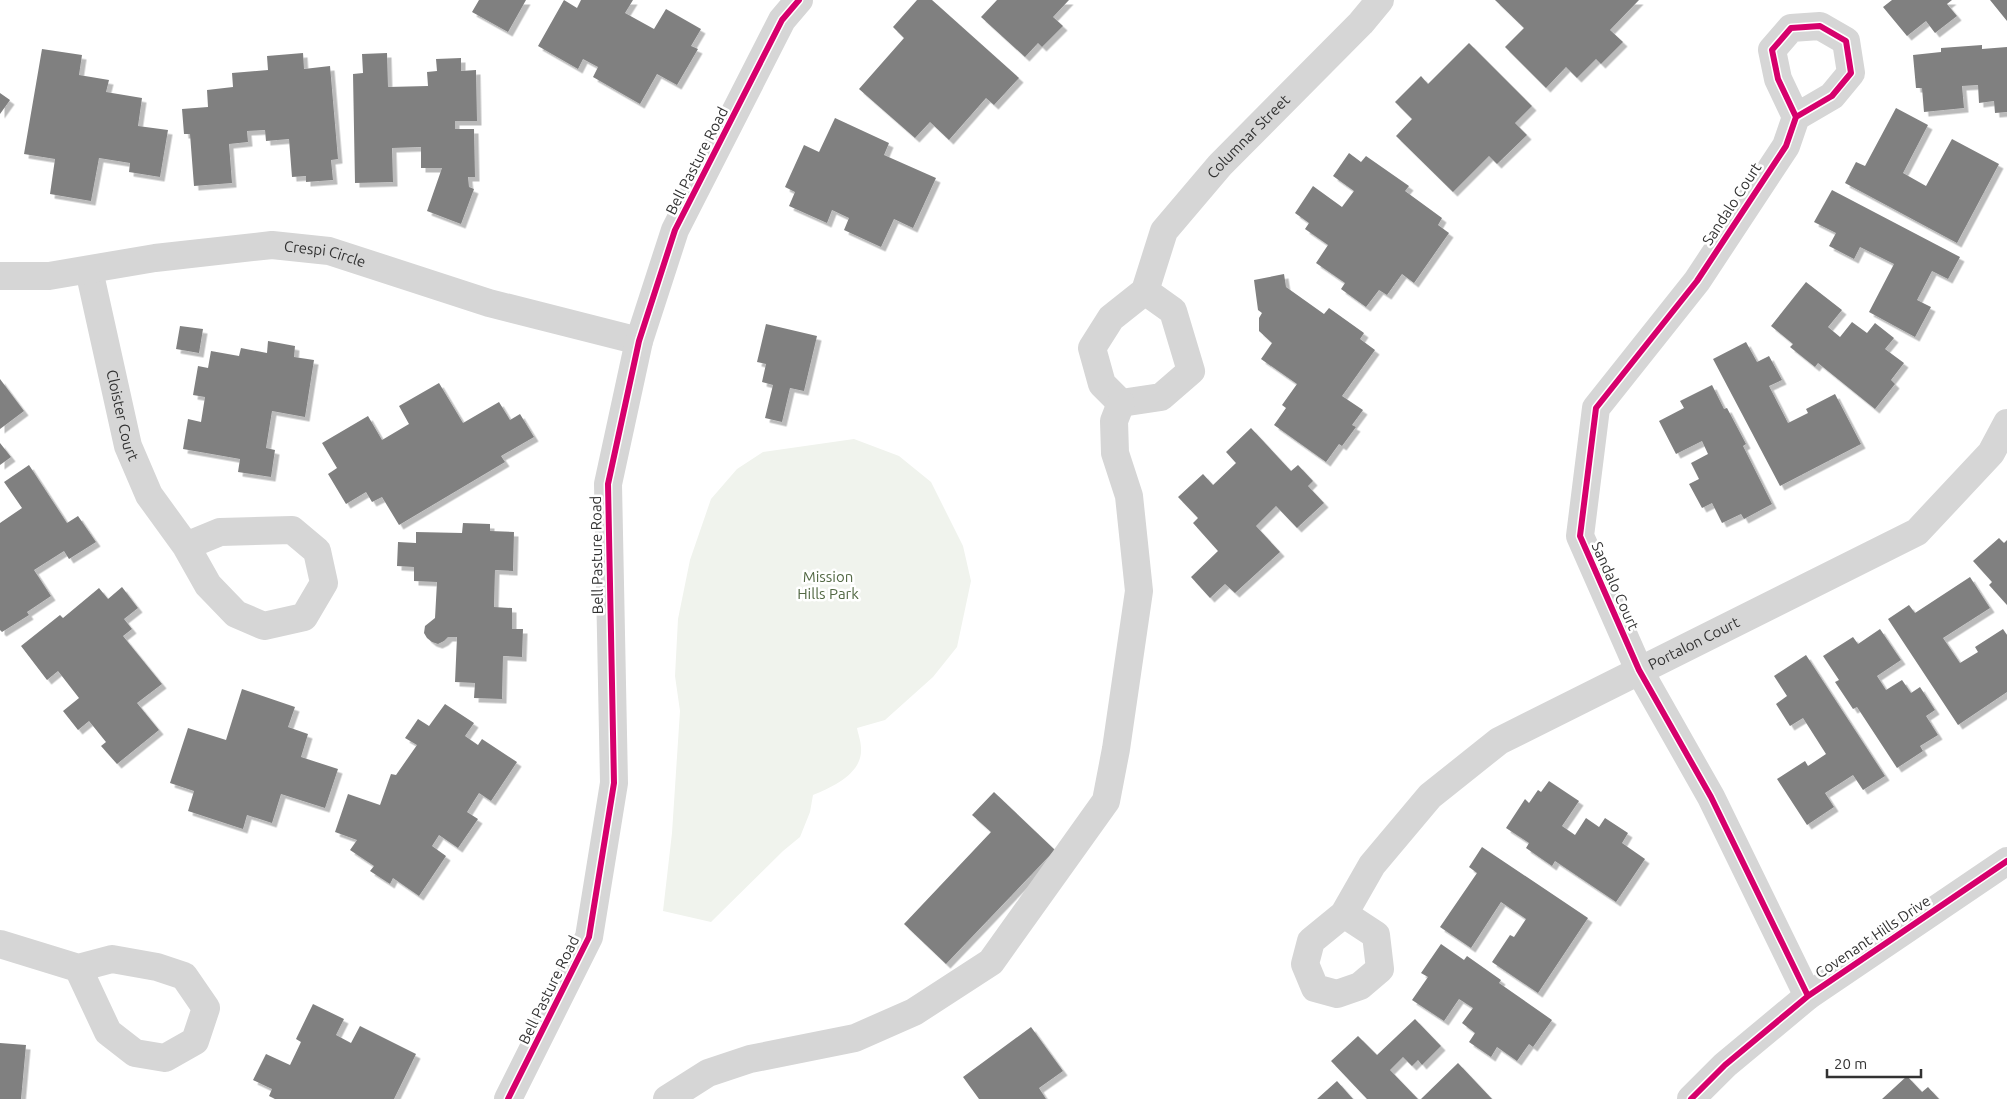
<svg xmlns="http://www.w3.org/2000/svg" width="2007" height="1099" viewBox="0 0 2007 1099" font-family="Ubuntu,sans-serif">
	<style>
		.green { fill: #f0f3ed }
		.building { fill: #808080; filter: url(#shadow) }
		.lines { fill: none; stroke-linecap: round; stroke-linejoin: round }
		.minor { stroke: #d6d6d6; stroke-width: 28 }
		.cycleway-casing { stroke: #fff; stroke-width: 9 }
		.cycleway { stroke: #d6006c; stroke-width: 6 }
		.labels { text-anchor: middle; stroke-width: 5; stroke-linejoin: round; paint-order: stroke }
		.street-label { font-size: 15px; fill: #323232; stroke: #fff }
		.park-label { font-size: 15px; fill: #536944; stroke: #fff }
	</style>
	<defs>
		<filter id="shadow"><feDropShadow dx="4.5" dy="4.5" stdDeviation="0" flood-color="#0004"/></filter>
	</defs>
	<rect width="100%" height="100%" fill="#fff"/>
	<path class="green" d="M854 439 899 456 931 482 963 546 971 581 957 647 933 677 885 720 857 728C858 734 861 741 861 748 863 773 833 787 813 795L810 812 800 837 783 851 711 922 663 911 672 833 680 711 675 676 678 619 690 560 711 499 737 469 763 452Z"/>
	<path class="building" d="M479 0H526L508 32 472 12Z
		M564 0 577 8 581 0H633L625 13 654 29 666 9 701 29 691 46 698 49 677 85 657 74 640 104 593 77 598 67 583 59 578 69 538 46Z
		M917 0H932L1019 78 994 105 986 98 949 140 930 122 915 138 859 89 904 38 893 27Z
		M997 0H1069L1053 17 1063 26 1042 47 1038 43 1025 57 981 17Z
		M1495 0H1639L1610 30 1623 42 1601 64 1596 59 1577 78 1566 67 1546 88 1505 47 1524 28Z
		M1892 0H1952L1947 4 1957 16 1935 33 1926 21 1907 36 1883 7Z
		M1990 0H2007V21Z
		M1469 43 1532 106 1515 123 1527 135 1497 164 1489 156 1453 192 1396 136 1412 119 1395 102 1421 76 1428 84Z
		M1982 45V49L2007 47V112L1995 113 1994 101 1979 103 1978 85 1962 86 1964 108 1924 112 1922 88H1916L1913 55 1941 52V48Z
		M42 49 82 55 79 75 109 80 106 92 142 98 138 126 168 130 160 177 129 172 130 163 99 158 91 201 50 194 55 159 24 154Z
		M303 53 304 69 330 66 338 159 331 160 333 180 306 182V176L292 177 289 139 266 141 265 130 247 131 248 142 229 144 232 183 194 186 190 134H184L182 109 208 107 207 90 233 87 232 73 268 70 267 56Z
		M387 53 388 87 428 86 427 72 437 71 436 59 461 58V71L476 70 477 121H455V129H474L475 177H468L469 187 474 189 461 224 427 211 442 168H421V147L392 148 393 182 355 183 353 74 363 73 362 54Z
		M0 93 10 100 0 114Z
		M1896 108 1928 125 1903 173 1926 186 1952 139 1999 164 1957 243 1845 183 1856 162 1865 166Z
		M835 118 889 143 884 155 936 178 913 228 894 219 881 247 844 230 849 218 832 210 827 223 789 206 795 192 785 187 804 145 819 152Z
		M1349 153 1361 162 1366 156 1409 186 1405 191 1442 218 1438 225 1449 233 1414 283 1402 274 1387 295 1379 290 1366 307 1341 289 1345 283 1316 263 1328 245 1305 229 1309 223 1295 213 1313 186 1342 207 1354 191 1333 176Z
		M1832 190 1960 257 1948 279 1932 271 1917 300 1931 307 1915 337 1869 312 1894 264 1860 247 1854 259 1829 246 1836 233 1814 222Z
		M1284 274 1286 287 1324 314 1329 308 1364 333 1360 339 1375 350 1342 396 1363 410 1352 425 1356 427 1342 446 1339 444 1326 462 1274 425 1286 408 1282 405 1297 384 1261 359 1272 343 1259 331V318L1262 313 1258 310 1254 280Z
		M1806 282 1842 310 1828 327 1840 337 1852 322 1867 333 1875 323 1894 338 1885 349 1904 363 1891 380 1895 384 1875 409 1818 363 1815 367 1790 347 1793 344 1771 326Z
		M766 324 817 336 804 391 790 388 782 422 765 418 773 385 762 382 766 364 757 362Z
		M180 326 203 329 199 353 176 349Z
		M268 341 295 346 294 357 314 360 305 417 272 411 266 448 275 450 271 477 238 472 240 459 183 449 188 419 201 422 205 397 193 395 198 366 208 368 211 351 239 356 241 348 267 353Z
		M1746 342 1757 362 1769 356 1782 380 1769 386 1788 423 1808 413 1806 409 1835 394 1861 444 1780 486 1713 359Z
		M0 379 24 411 0 429Z
		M439 383 463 423 499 402 510 420 520 414 534 437 501 456 505 462 399 525 382 497 372 502 366 492 346 504 328 474 337 468 322 443 368 416 382 440 409 424 399 406Z
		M1712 385 1724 409 1727 408 1746 444 1743 446 1772 504 1744 519 1741 514 1722 523 1712 503 1702 508 1689 484 1699 479 1691 463 1708 454 1702 441 1676 454 1659 421 1684 408 1680 401Z
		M1251 428 1291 471 1298 465 1313 481 1308 486 1324 503 1297 528 1276 506 1256 526 1280 552 1235 593 1225 584 1210 598 1191 577 1218 551 1193 523 1198 518 1178 497 1203 474 1213 485 1236 463 1226 452Z
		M0 443 11 457 0 465Z
		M29 465 67 523 78 516 96 542 69 559 64 551 34 570 51 596 27 612 29 615 2 632 0 630V523L22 508 4 482Z
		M463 523 490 524V531L514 532 513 571 495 570 494 607 512 608V629H523L522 657 503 656 502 699 474 698 475 683 455 682 457 637H448L444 641 438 644 432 642 427 638 424 633 425 626 435 618 437 582 414 581V567L397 566 398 542 416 543V532L462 533Z
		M1999 538 2004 543 2007 540V605L1989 585 1992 582 1973 561Z
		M1970 577 1990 608 1943 638 1960 663 1978 652 1975 647 2003 629 2007 635V692L1958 725 1888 619 1909 605 1915 613Z
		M122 587 138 608 124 619 132 629 123 636 162 684 137 703 159 730 117 764 101 746 106 742 89 721 78 730 63 711 79 698 58 671 47 680 21 646 60 615 63 618 99 588 108 599Z
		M1880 629 1901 660 1877 676 1886 690 1902 680 1911 693 1920 687 1935 710 1926 716 1938 735 1920 746 1923 751 1897 768 1857 707 1853 709 1835 682 1839 680 1823 656 1853 637 1858 644Z
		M1806 655 1885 776 1863 790 1853 775 1825 793 1834 807 1807 825 1777 779 1805 761 1808 766 1826 754 1803 718 1790 726 1776 704 1787 696 1774 676Z
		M242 689 295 707 288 727 308 734 301 757 338 769 325 808 281 794 272 823 247 815 243 829 188 811 194 791 170 783 188 728 226 740Z
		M445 704 474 723 465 736 478 745 482 739 517 762 491 801 479 793 467 812 478 819 458 848 439 835 432 846 446 856 419 896 393 878 390 884 370 871 374 866 350 850 357 840 335 832 348 794 380 805 391 774 396 775 417 745 405 738 418 719 429 726Z
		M1549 781 1579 801 1562 826 1575 835 1586 818 1599 827 1605 818 1628 833 1622 843 1645 859 1616 902 1555 861 1552 866 1526 848 1529 843 1506 828 1525 799 1529 803 1538 790 1541 792Z
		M994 792 1055 850 946 964 904 924 991 832 972 815Z
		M1482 847 1588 918 1538 993 1492 962 1510 935 1514 937 1526 919 1501 902 1471 948 1440 927 1477 873 1469 867Z
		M1441 944 1464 960 1467 956 1501 980 1499 983 1552 1020 1533 1047 1529 1044 1517 1061 1497 1047 1491 1057 1469 1042 1475 1033 1462 1023 1473 1008 1459 999 1444 1021 1412 1000 1428 977 1421 973Z
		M313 1004 344 1019 336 1035 351 1043 360 1026 416 1054 394 1099H275L269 1096 272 1089 253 1080 266 1054 290 1065 301 1042 296 1039Z
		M1415 1019 1441 1046 1422 1065 1418 1060 1412 1066 1403 1057 1390 1070 1418 1099H1367L1331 1061 1358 1036 1377 1055Z
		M1031 1027 1063 1071 1039 1088 1046 1099H979L963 1077Z
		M0 1043 26 1045 21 1099H0Z
		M1458 1063 1492 1099H1421Z
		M1907 1076 1922 1092 1928 1087 1939 1099H1882Z
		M1337 1081 1353 1099H1317Z"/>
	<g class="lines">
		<g class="minor">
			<path d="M1796 117 1778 79 1772 50 1791 28 1820 26 1846 41 1851 73 1832 96 1796 117 1786 146 1697 281 1596 408 1580 536 1639 670 1711 797 1808 996"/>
			<path id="s1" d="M89 270 128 446 149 495 186 546 208 585 236 614 264 626 304 617 324 583 317 551 292 530 220 532 186 546"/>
			<path id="s2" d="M0 276H49L155 258 272 245 329 251 489 303 639 341"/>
			<path id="s3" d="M1145 291 1173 311 1191 371 1161 397 1121 403 1102 384 1092 348 1111 318 1145 291 1164 231 1220 165 1361 23 1380 0"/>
			<path id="s4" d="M1344 914 1376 935 1380 969 1360 986 1337 994 1315 988 1305 964 1311 941 1344 914 1372 865 1430 796 1499 741 1917 532 1991 453 2007 423"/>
			<path d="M0 944 78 968 112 959 157 967 184 976 206 1008 195 1041 165 1058 135 1053 108 1032 78 968"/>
			<path d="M508 1099 589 937 614 783 608 484 639 341 675 230 782 20 799 0"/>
			<path d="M667 1099 708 1073 750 1059 855 1038 914 1012 991 962 1106 801 1116 749 1139 591 1129 496 1115 453 1114 421 1121 403"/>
			<path d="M1691 1099 1725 1065 1808 996 2007 861"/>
		</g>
		<defs>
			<path id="cycleway" d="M1796 117 1778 79 1772 50 1791 28 1820 26 1846 41 1851 73 1832 96 1796 117 1786 146 1697 281 1596 408 1580 536 1639 670 1711 797 1808 996
				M508 1099 589 937 614 783 608 484 639 341 675 230 782 20 799 0
				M1691 1099 1725 1065 1808 996 2007 861"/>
		</defs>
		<use href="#cycleway" class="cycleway-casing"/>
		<use href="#cycleway" class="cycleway"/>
	</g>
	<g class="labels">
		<g class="street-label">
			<text dy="5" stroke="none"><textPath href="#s3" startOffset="510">Columnar Street</textPath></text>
			<text transform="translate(697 161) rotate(-63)" y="5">Bell Pasture Road</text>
			<text transform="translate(1732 204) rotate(-57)" y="5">Sandalo Court</text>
			<text dy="5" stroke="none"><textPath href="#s2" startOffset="328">Crespi Circle</textPath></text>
			<text dy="5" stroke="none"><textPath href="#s1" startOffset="149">Cloister Court</textPath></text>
			<text transform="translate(597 555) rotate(-91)" y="5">Bell Pasture Road</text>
			<text transform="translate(1615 586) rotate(66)" y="5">Sandalo Court</text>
			<text dy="5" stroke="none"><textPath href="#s4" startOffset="691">Portalon Court</textPath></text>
			<text transform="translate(1873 937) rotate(-34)" y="5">Covenant Hills Drive</text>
			<text transform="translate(549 990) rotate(-64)" y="5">Bell Pasture Road</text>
		</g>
		<g class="park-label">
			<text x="828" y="582">Mission<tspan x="828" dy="17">Hills Park</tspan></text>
		</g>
	</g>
	<path d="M1827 1069v8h94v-8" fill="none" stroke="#323232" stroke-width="2.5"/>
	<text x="1834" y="1069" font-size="15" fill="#323232" stroke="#ffffff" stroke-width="4" paint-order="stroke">20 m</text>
</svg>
